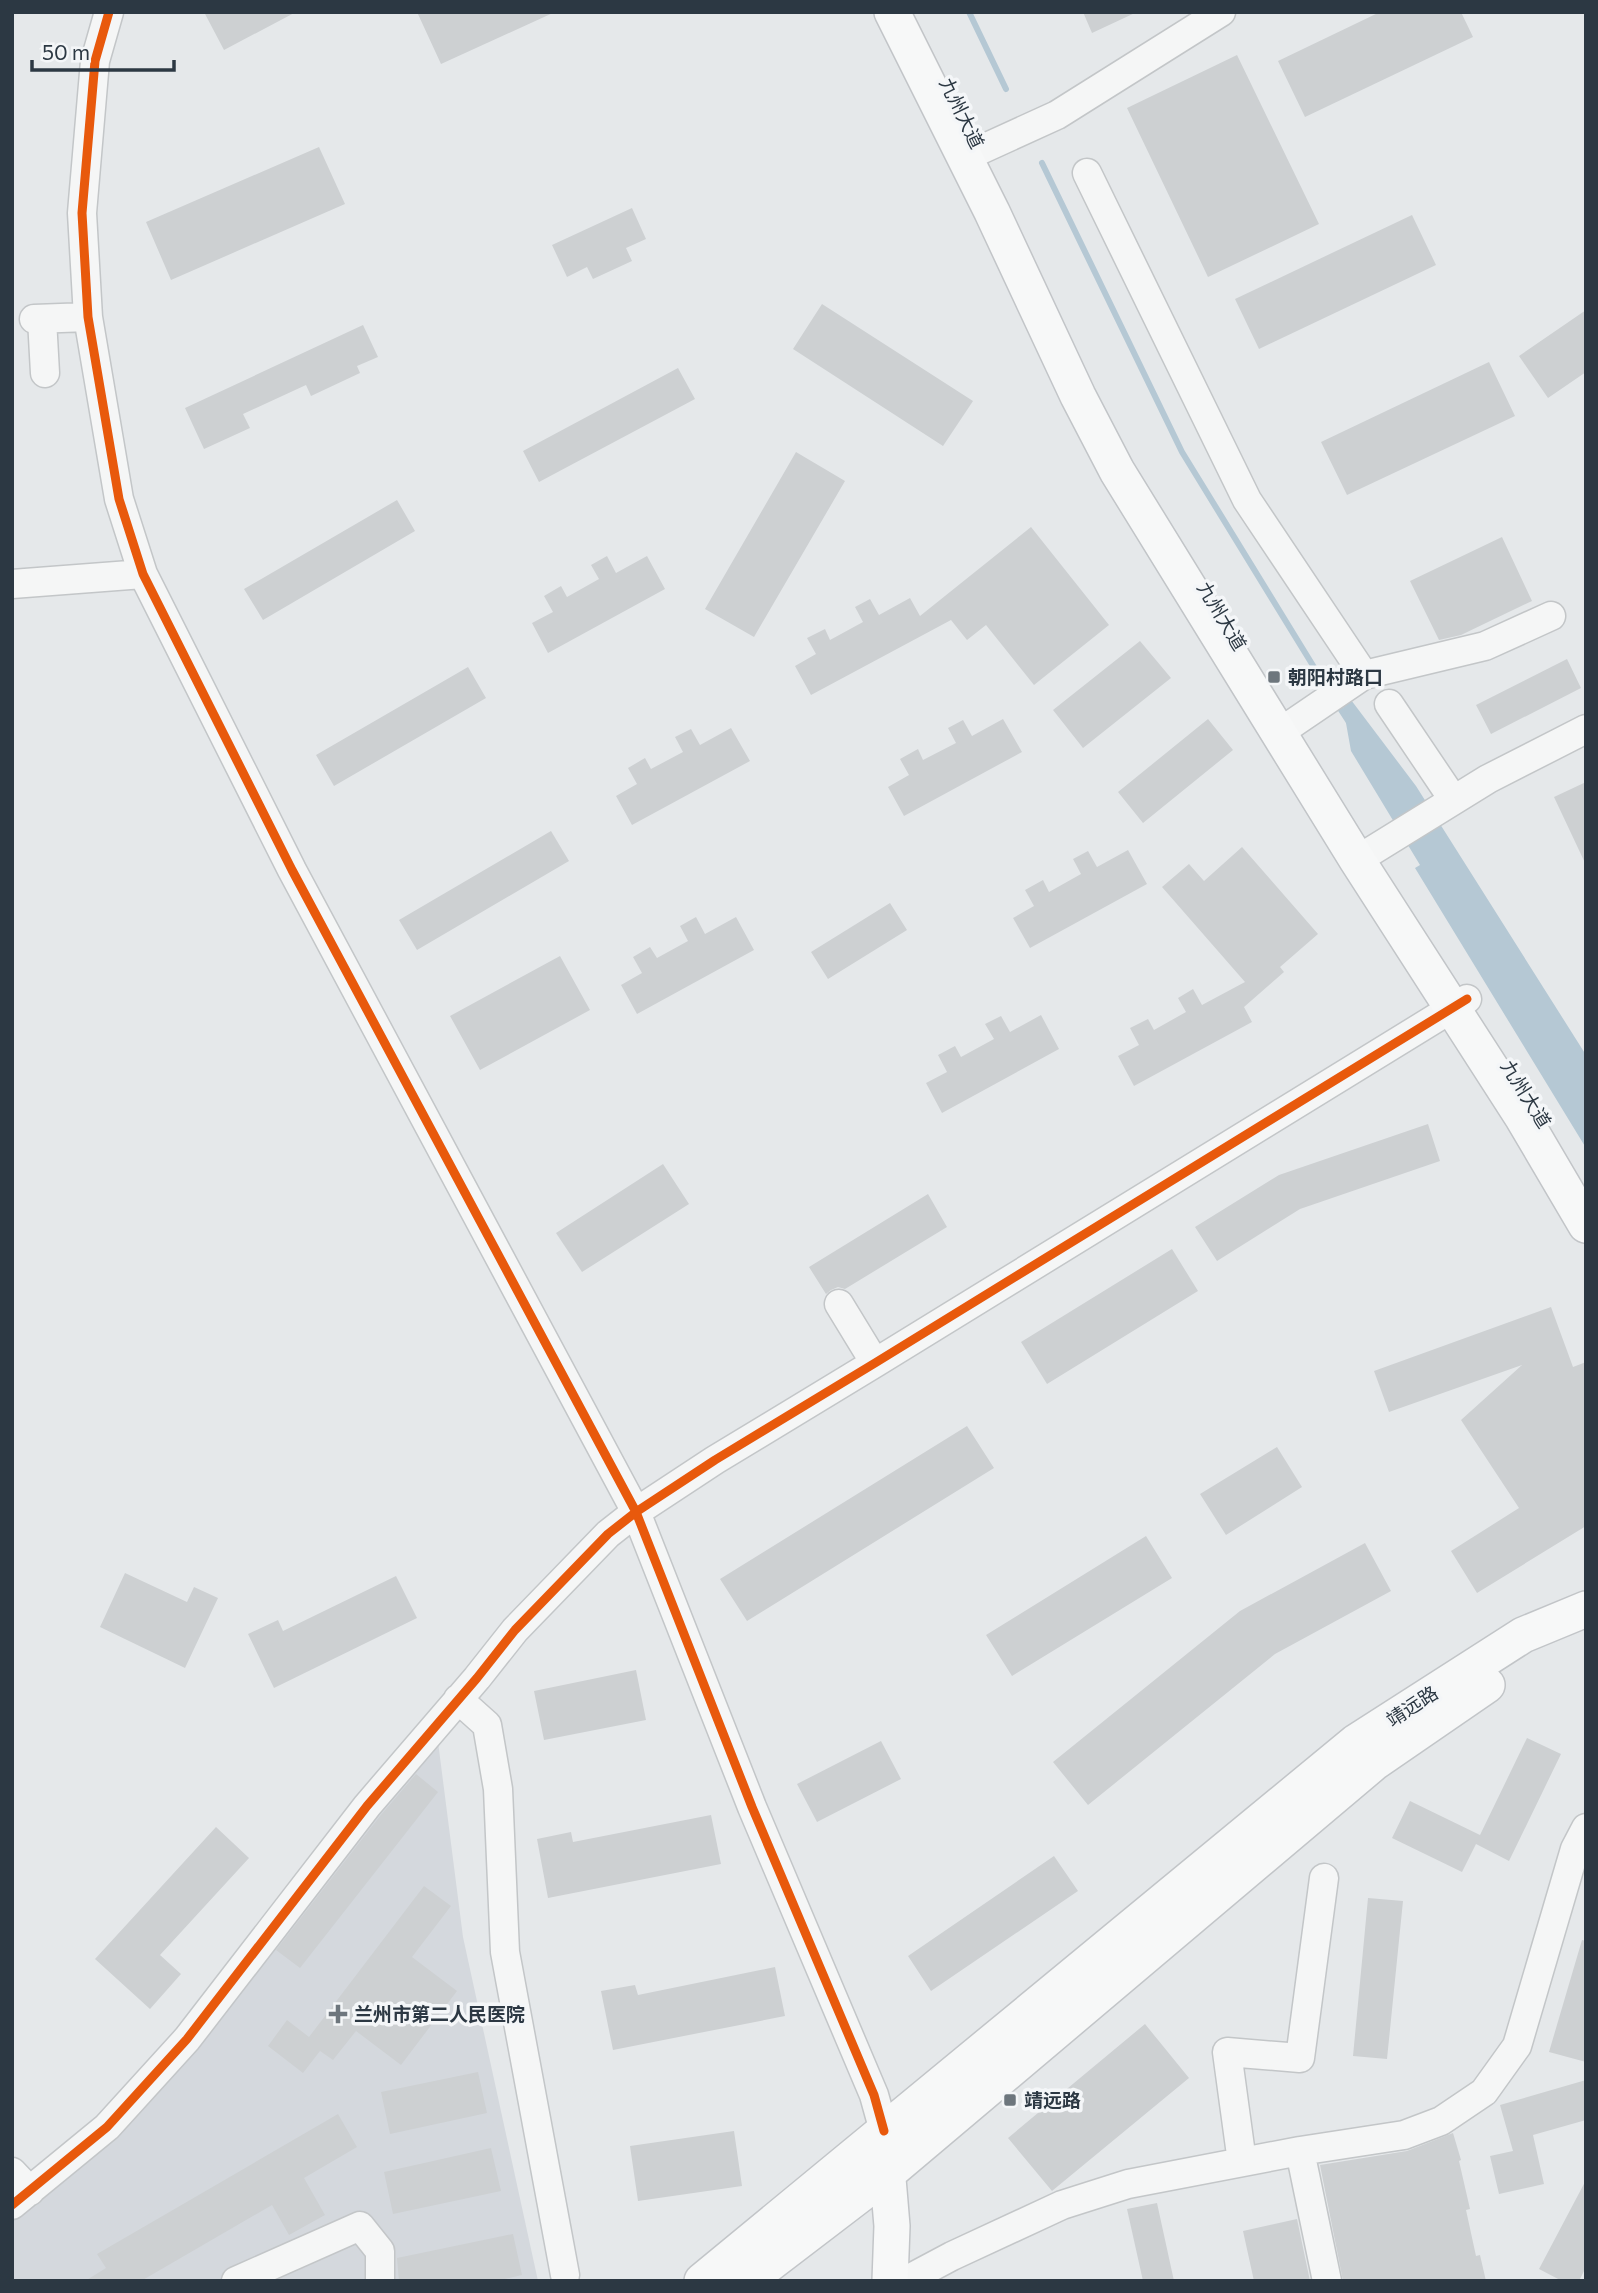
<svg xmlns="http://www.w3.org/2000/svg" width="1598" height="2293" viewBox="0 0 1598 2293" font-family="Commissioner,'Noto Sans SC',sans-serif">
	<style>
		.built { fill: #d4d8dd }
		.water { fill: #b5c8d4 }
		.lines { fill: none; stroke-linecap: round; stroke-linejoin: round }
		.stream { stroke: #b5c8d4; stroke-width: 6 }
		.building { fill: #cdd0d2 }
		.minor-casing { stroke: #c3c6c8; stroke-width: 31 }
		.major-casing { stroke: #c2c5c8; stroke-width: 38 }
		.minor { stroke: #f5f6f6; stroke-width: 28 }
		.major { stroke: #f7f8f8; stroke-width: 35 }
		.cycleway-casing { stroke: #f4f6f8; stroke-width: 13 }
		.cycleway { stroke: #e8590c; stroke-width: 9 }
		.poi-dot { fill: #6d767d; stroke: #f4f6f8; stroke-width: 2.5 }
		.labels { text-anchor: middle; stroke-width: 7; stroke-linejoin: round; paint-order: stroke }
		.street-label { font-size: 19px; fill: #2c3843; stroke: #f4f6f8 }
		.poi-label { font-size: 19px; font-weight: bold; fill: #2c3843; stroke: #f4f6f8; text-anchor: start }
	</style>
	<rect width="100%" height="100%" fill="#e5e8ea"/>
	<path class="built" d="M437 1734 463 1937 538 2281H12V2187L129 2091Z"/>
	<path class="water" d="M1339 684 1416 786 1586 1055V1148L1415 868 1420 865 1351 751Z"/>
	<g class="lines">
		<path class="stream" d="M969 12 1006 89
			M1042 163 1182 452 1328 690
			M1336 702 1349 722"/>
	</g>
	<path class="building" d="M204 12H296L224 50Z
		M417 12H555L441 64Z
		M1083 12H1137L1092 33Z
		M1380 12H1461L1473 37 1305 117 1278 61Z
		M1237 55 1319 224 1208 277 1127 108Z
		M319 147 345 204 171 280 146 222Z
		M632 208 646 239 626 248 632 261 593 279 587 267 567 277 552 245Z
		M1412 215 1436 265 1259 349 1235 299Z
		M822 304 973 401 943 446 793 349Z
		M1586 310V372L1548 398 1519 356Z
		M363 325 378 357 357 366 360 373 311 396 306 385 243 414 250 428 204 449 185 408Z
		M1489 362 1515 416 1347 495 1321 442Z
		M678 368 695 399 539 482 523 451Z
		M796 452 845 481 754 637 705 609Z
		M397 500 415 531 263 620 244 589Z
		M1031 527 1109 625 1034 685 986 625 967 640 951 620 811 695 795 666 816 654 807 638 825 629 830 640 863 622 855 607 870 599 879 615 910 598 920 616Z
		M1502 537 1532 601 1461 635 1439 640 1410 581Z
		M607 556 616 573 647 556 665 589 548 653 532 623 553 612 544 596 561 586 567 597 599 579 591 565Z
		M1140 641 1171 678 1083 748 1053 710Z
		M1567 659 1581 688 1491 734 1476 705Z
		M468 667 486 698 334 786 316 755Z
		M1003 719 1022 752 904 816 888 787 909 775 900 759 918 749 923 760 956 743 948 728 963 720 972 736Z
		M1208 719 1233 750 1143 823 1118 792Z
		M731 728 750 761 632 825 616 796 637 784 628 768 645 758 651 769 683 752 675 737 691 729 700 745Z
		M1586 782V865L1554 797Z
		M551 831 569 861 417 950 399 920Z
		M1242 847 1318 934 1280 967 1284 972 1244 1007 1252 1022 1134 1086 1118 1056 1139 1045 1130 1028 1148 1019 1154 1030 1186 1012 1178 998 1193 989 1202 1005 1245 982 1162 887 1189 864 1204 881Z
		M1128 850 1147 884 1030 948 1013 918 1034 906 1025 890 1043 880 1049 892 1081 874 1073 859 1088 851 1097 867Z
		M890 903 907 930 828 979 811 952Z
		M696 917 705 934 736 917 754 950 637 1014 621 985 642 973 633 957 650 947 657 958 688 941 680 926Z
		M560 956 590 1010 480 1070 450 1016Z
		M1041 1015 1059 1049 942 1113 926 1083 947 1072 938 1055 955 1046 961 1057 994 1039 985 1024 1001 1016 1010 1032Z
		M1428 1124 1440 1161 1300 1209 1217 1261 1195 1227 1279 1175Z
		M663 1164 689 1204 582 1272 556 1233Z
		M928 1194 947 1227 845 1289 838 1287 831 1290 826 1294 809 1267Z
		M1172 1249 1198 1291 1047 1384 1021 1342Z
		M1551 1307 1573 1367 1586 1362V1526L1477 1593 1451 1551 1519 1508 1461 1420 1522 1365 1389 1412 1374 1371Z
		M967 1426 994 1468 747 1621 720 1579Z
		M1277 1447 1302 1487 1226 1535 1200 1494Z
		M1146 1536 1172 1578 1012 1676 986 1635Z
		M1365 1543 1391 1591 1275 1654 1088 1805 1053 1762 1240 1611Z
		M125 1573 187 1602 194 1587 218 1598 185 1668 100 1627Z
		M396 1576 417 1618 274 1688 248 1634 278 1620 283 1631Z
		M636 1670 646 1720 544 1740 534 1691Z
		M1527 1738 1561 1754 1509 1861 1476 1844 1462 1872 1392 1838 1410 1801 1480 1835Z
		M881 1741 901 1779 817 1822 797 1784Z
		M416 1774 438 1792 300 1968 276 1950 380 1816Z
		M711 1815 721 1864 548 1898 537 1839 571 1832 573 1842Z
		M216 1827 249 1858 160 1955 181 1974 150 2009 95 1959Z
		M1054 1856 1078 1891 931 1991 908 1956Z
		M424 1886 451 1906 412 1957 457 1991 401 2065 356 2031 333 2060 320 2051 303 2073 268 2046 287 2020 309 2037Z
		M1368 1898 1403 1901 1387 2059 1353 2056Z
		M1582 1940 1586 1941V2062L1549 2052Z
		M775 1967 785 2016 613 2050 601 1991 635 1985 638 1995Z
		M1145 2024 1189 2078 1052 2191 1008 2138Z
		M478 2072 487 2113 390 2134 381 2092Z
		M1586 2080V2120L1533 2135 1544 2184 1499 2194 1490 2156 1513 2151 1500 2105Z
		M338 2114 357 2147 304 2178 325 2215 289 2235 272 2205 141 2281H85L106 2268 97 2254Z
		M734 2131 742 2186 638 2201 630 2146Z
		M1453 2133 1461 2160 1459 2161 1470 2209 1466 2210 1476 2256 1480 2255 1486 2281H1343L1320 2165 1407 2151Z
		M491 2148 501 2191 393 2214 384 2172Z
		M1586 2180V2267L1579 2281H1562L1539 2269Z
		M1157 2203 1174 2281H1143L1127 2209Z
		M1297 2219 1310 2281H1254L1243 2231Z
		M513 2234 522 2275 496 2281H399L397 2258Z"/>
	<g class="lines">
		<defs>
			<path id="minor" d="M109 12 95 61 82 213 88 317 119 499 143 574 292 870 636 1512 752 1807 874 2095 884 2131
				M965 157 1057 115 1221 12
				M1087 173 1247 500 1364 675 1289 726 1277 730
				M34 319 88 317
				M42 319 45 373
				M12 584 143 574
				M1364 675 1485 646 1551 616
				M1389 704 1453 799
				M1357 860 1488 779 1586 729
				M839 1304 875 1363
				M458 1699 487 1725 498 1789 505 1952 565 2275
				M1300 2151 1327 2281
				M1242 2162 1227 2052 1300 2058 1324 1878
				M12 2172 30 2191
				M12 2205 107 2127 187 2039 367 1806 477 1678 515 1630 608 1534 636 1512 715 1460 875 1363 1467 999
				M236 2281 360 2226 380 2251V2281
				M905 2281 952 2256 1062 2205 1128 2184 1300 2151 1404 2135 1441 2121 1484 2092 1517 2046 1575 1849 1586 1828"/>
			<path id="major" d="M892 12 992 212 1078 396 1117 471 1357 860 1523 1118 1586 1225
				M886 2155 892 2226 890 2281
				M702 2281 1356 1742 1523 1635 1586 1609
				M747 2281 887 2174 1375 1762 1487 1685"/>
		</defs>
		<use href="#minor" class="minor-casing"/>
		<use href="#major" class="major-casing"/>
		<use href="#minor" class="minor"/>
		<use href="#major" class="major"/>
		<defs>
			<path id="cycleway" d="M109 12 95 61 82 213 88 317 119 499 143 574 292 870 636 1512 752 1807 874 2095 884 2131
				M12 2205 107 2127 187 2039 367 1806 477 1678 515 1630 608 1534 636 1512 715 1460 875 1363 1467 999"/>
		</defs>
		<use href="#cycleway" class="cycleway-casing"/>
		<use href="#cycleway" class="cycleway"/>
	</g>
	<g class="poi-dot">
		<rect x="1267" y="670" width="14" height="14" rx="3.5"/>
		<path d="M334.5 2003.5h7v7h7v7h-7v7h-7v-7h-7v-7h7z"/>
		<rect x="1003" y="2093" width="14" height="14" rx="3.5"/>
	</g>
	<g class="labels">
		<g class="street-label">
			<text transform="translate(962 113) rotate(64)" y="7">九州大道</text>
			<text transform="translate(1222 616) rotate(59)" y="7">九州大道</text>
			<text transform="translate(1526 1094) rotate(58)" y="7">九州大道</text>
			<text transform="translate(1412 1706) rotate(-33)" y="7">靖远路</text>
		</g>
		<g class="poi-label">
			<text x="1288" y="684">朝阳村路口</text>
			<text x="354" y="2021">兰州市第二人民医院</text>
			<text x="1024" y="2107">靖远路</text>
		</g>
	</g>
	<rect width="1598" height="2293" fill="none" stroke="#2c3843" stroke-width="28"/>
	<path d="M32 60v10h142v-10" fill="none" stroke="#2c3843" stroke-width="3.5"/>
	<text x="42" y="60" font-size="21" fill="#2c3843" stroke="#f4f6f8" stroke-width="5" paint-order="stroke">50 m</text>
</svg>
